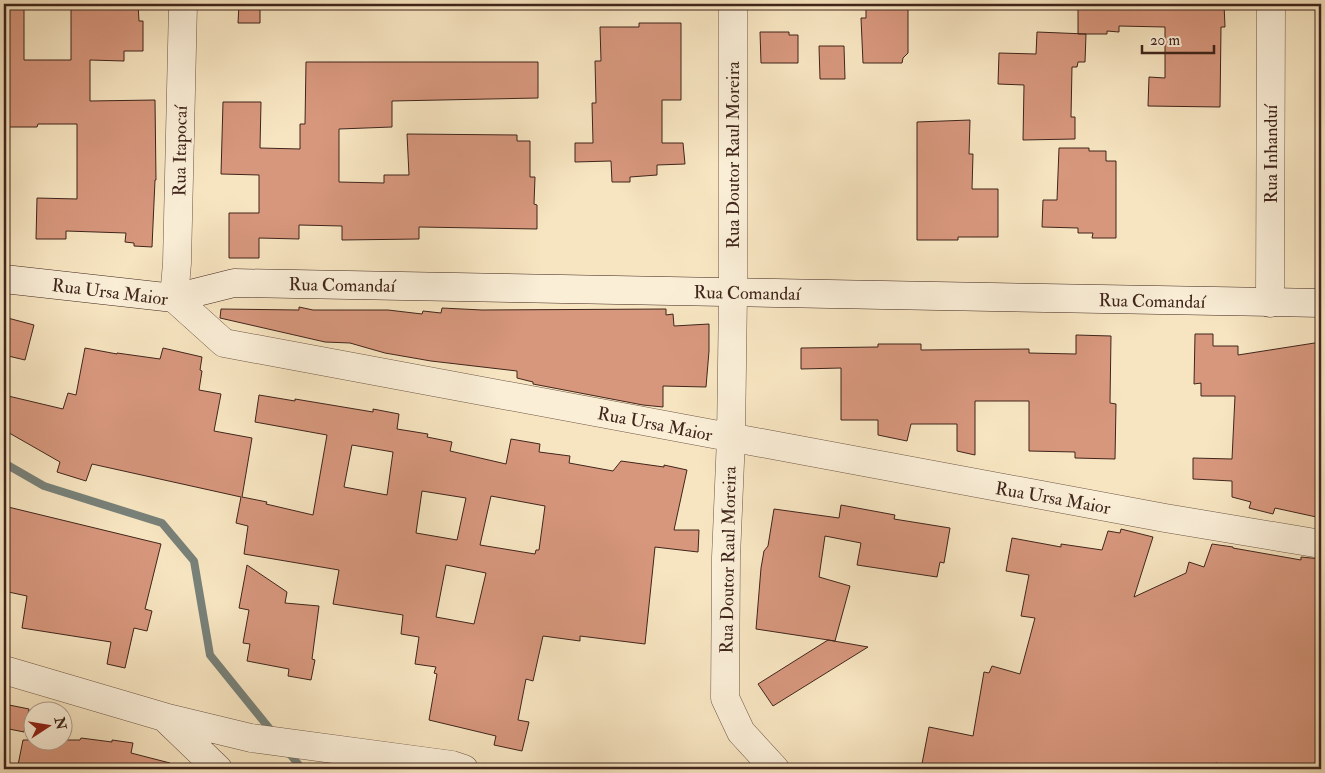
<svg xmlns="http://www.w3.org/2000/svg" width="1325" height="773" viewBox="0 0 1325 773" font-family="'IM FELL Double Pica',serif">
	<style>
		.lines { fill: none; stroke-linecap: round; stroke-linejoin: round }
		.stream { stroke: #788179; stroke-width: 8 }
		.building { fill: #d7977d; stroke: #40251b; fill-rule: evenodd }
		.street-casing { stroke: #6e5544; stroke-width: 29 }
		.secondary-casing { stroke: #40251b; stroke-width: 29 }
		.street { stroke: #faeed7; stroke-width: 28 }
		.secondary { stroke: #faeed7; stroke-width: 28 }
		.labels { text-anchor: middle; stroke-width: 5; stroke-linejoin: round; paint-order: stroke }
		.street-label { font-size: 18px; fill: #40251b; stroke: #faeed7 }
	</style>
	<rect width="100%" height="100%" fill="#f7e5c1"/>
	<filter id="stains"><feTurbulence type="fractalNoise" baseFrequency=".004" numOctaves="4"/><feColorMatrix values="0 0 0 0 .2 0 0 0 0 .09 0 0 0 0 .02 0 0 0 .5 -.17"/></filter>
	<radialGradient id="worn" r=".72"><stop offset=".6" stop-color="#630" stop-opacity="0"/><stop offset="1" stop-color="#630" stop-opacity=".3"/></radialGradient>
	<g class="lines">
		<path class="stream" d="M4 463 44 486 162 523 194 561 210 655 274 734
			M286 749 302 769"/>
	</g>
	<path class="building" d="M4 4H24V60H71V4H138L139 21H143V51H124V61L90 60V101L155 100 156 180H155L152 247 134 246V243L125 242 126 233 66 231V239H36L37 198 77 199V124H38L37 127H4Z
		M239 4H260V23H238Z
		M866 4H902V6H908V53L903 58 902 63H863L861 18H866Z
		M1078 4H1224L1225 27H1221L1220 107 1148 106 1149 77 1165 78V27L1119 26V32L1107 31V34H1078Z
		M639 23H681V100H662V143H683L685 164 657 165V175L630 177V182H612L611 161 575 162V143H593L592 103H596L595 61H601L600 27H639Z
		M760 32H789V35H798V63H761Z
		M1037 32 1086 34 1085 62H1078L1077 67H1072L1071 117H1075V139L1023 140 1024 85 998 84 999 53 1036 54Z
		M819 46H844L845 79H820Z
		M306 62H538V98L392 101V127L339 129V182L384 183V175H409L407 134 517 135V141H530V177H535L534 204 537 205V229L419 227V239L342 240V226L299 225V239L259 238V258H229V213H259V175L221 174 223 102H261L260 148 300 149V124H305Z
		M970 120 969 154H973L972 189H998V237H958V240H917V122Z
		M1059 148H1089V151H1106V161H1116V238H1092L1093 233H1078V228L1042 227 1043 200H1057Z
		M299 307 313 310H388L422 314 423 311 441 313 442 308 482 310 666 309V315L673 314 674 326 709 324V351L706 387 663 386V407L643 405 533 384V382L517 378V371L431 361 385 353 350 343 325 342 220 318 221 309 299 310Z
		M4 317 34 325 25 360 4 355Z
		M1195 334H1213V346H1238V355L1321 342V518L1275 508 1273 514 1249 508 1251 502 1232 497V481L1193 479V458L1232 459 1235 396H1201V383L1194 384Z
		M1076 335 1111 336 1110 403 1116 404 1115 459 1075 458V452L1029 451V401H975V455L957 451V424H911L907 441 878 435V420H841V368L801 369V348L878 347V344H921V350L1029 349V353L1076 354Z
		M85 348 117 354V353L160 359 163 348 202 357 200 370 202 371 199 390 221 394 214 431 252 438 242 497 267 502 266 504 313 515 327 435 255 422 259 395 295 401V399L373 412V409L399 414 397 429 428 434 427 437 452 442 450 451 506 464 511 439 540 444 539 452 570 456 569 463 613 471 621 461 664 467V465L687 470 674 530H699L698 552 655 547 645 644 580 636V641L543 636 533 681 526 679 518 720 529 722 522 751 494 745 496 736 429 720 437 674 434 673 436 667 415 664 419 637 401 634 403 615 333 604 339 570 244 554 248 526 236 523 241 497 92 464 86 481 57 472 60 462 4 430V395L63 409 68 393 76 395ZM352 445 393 452 387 495 344 487ZM422 491 466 498 457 540 416 533ZM491 496 545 506 539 550H536L535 554 480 545ZM446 565 486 573 474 624 436 617Z
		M841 505 895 515 894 519 950 528 944 563 940 562 937 577 857 565 861 543 825 536 819 577 850 586 835 641 756 629 761 568 764 551 768 546 774 509 839 518Z
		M4 506 161 544 145 609 152 611 147 631 134 628 125 668 107 664 111 642 22 628 27 596 4 591Z
		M1121 529 1153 537 1134 597 1186 573 1189 562 1204 567 1212 544 1233 547V548L1301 560V557L1321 559V769H1220L1217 763 1202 767 1201 764 1181 769H921L929 727 973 736 984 672 989 673 992 666 1020 674 1035 618 1021 616 1029 575 1006 571 1012 538 1061 547V544L1102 550 1108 531 1120 533Z
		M247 565 287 592 285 603 319 606 312 659 315 660 311 680 288 676 289 669 247 661 250 644 243 643 249 610 239 608Z
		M828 640 868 647 773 706 758 684Z
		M4 704 29 709 24 732 4 728Z
		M81 738 112 742V740L133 743 131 753 170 763 169 769H33L18 765 23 740H80Z"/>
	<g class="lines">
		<defs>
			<path id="street" d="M183 4 177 263 174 298 224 343 1165 518 1321 544
				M733 4V293L731 438 726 557 725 698 741 732 775 769
				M1270 303 1271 4
				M4 670 164 717 251 738 452 765 464 769
				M165 718 218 769"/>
			<path id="secondary" d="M4 279 174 298 234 283 1321 303"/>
		</defs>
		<use href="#street" class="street-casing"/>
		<use href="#secondary" class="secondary-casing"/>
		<use href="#street" class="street"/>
		<use href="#secondary" class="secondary"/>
	</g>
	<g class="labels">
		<g class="street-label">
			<text transform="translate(180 151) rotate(-89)" y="6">Rua Itapocaí</text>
			<text transform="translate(1271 154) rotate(-90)" y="6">Rua Inhanduí</text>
			<text transform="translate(733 155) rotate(-90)" y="6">Rua Doutor Raul Moreira</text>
			<text transform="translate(342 285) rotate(1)" y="6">Rua Comandaí</text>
			<text transform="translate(110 292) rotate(7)" y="6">Rua Ursa Maior</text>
			<text transform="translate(747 293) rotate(1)" y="6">Rua Comandaí</text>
			<text transform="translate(1152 301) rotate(1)" y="6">Rua Comandaí</text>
			<text transform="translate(655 424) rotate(11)" y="6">Rua Ursa Maior</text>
			<text transform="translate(1053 498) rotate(10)" y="6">Rua Ursa Maior</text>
			<text transform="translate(728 560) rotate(-89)" y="6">Rua Doutor Raul Moreira</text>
		</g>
	</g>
	<rect width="1325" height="773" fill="none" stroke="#f7e5c1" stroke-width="20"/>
	<rect x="5" y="5" width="1315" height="763" fill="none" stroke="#40251b" stroke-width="2.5"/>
	<rect x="10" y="10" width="1305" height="753" fill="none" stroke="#40251b"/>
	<g transform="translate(48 726) rotate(78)"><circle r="24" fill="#faeed7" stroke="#b09e8c"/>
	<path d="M0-4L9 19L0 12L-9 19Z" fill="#8f2418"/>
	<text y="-8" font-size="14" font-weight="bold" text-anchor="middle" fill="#40251b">N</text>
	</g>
	<path d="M1142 45v8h72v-8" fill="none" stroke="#40251b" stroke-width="2.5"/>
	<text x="1150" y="45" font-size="15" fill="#40251b" stroke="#faeed7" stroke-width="4" paint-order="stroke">20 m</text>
	<rect width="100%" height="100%" filter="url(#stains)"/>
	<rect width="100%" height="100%" fill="url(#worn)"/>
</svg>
